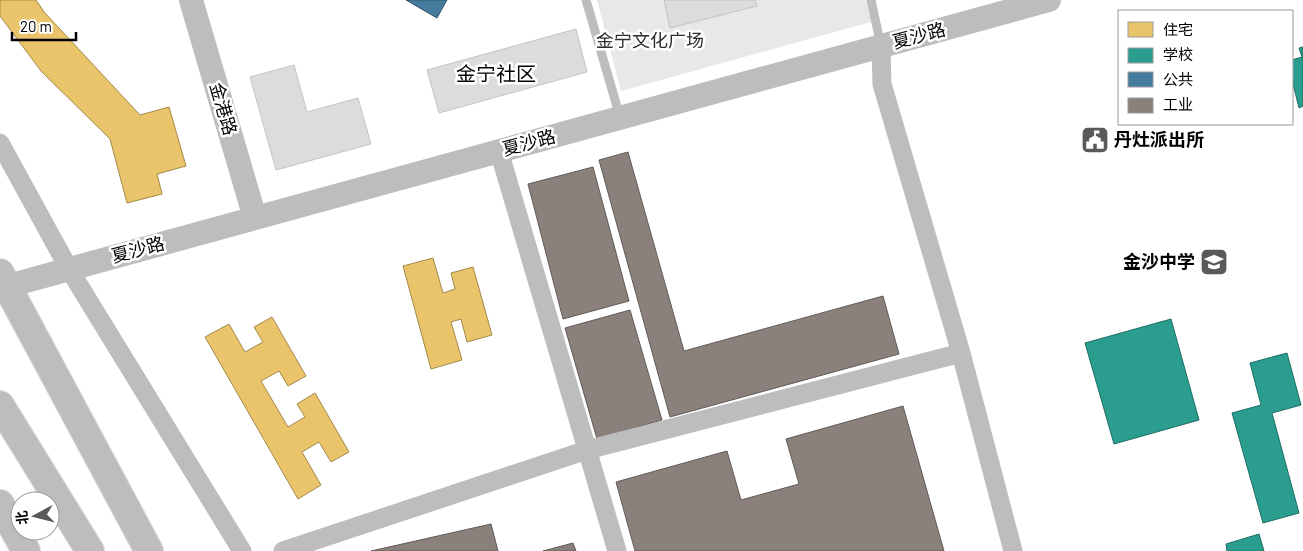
<svg xmlns="http://www.w3.org/2000/svg" width="1303" height="551" viewBox="0 0 1303 551" font-family="Barlow,'Noto Sans SC',sans-serif">
	<style>
		.green { fill: #e8e8e8 }
		.homes { fill: #e9c46a; stroke: #a3894a }
		.schools { fill: #2a9d8f; stroke: #1d6e64 }
		.public { fill: #457b9d; stroke: #30566e }
		.industry { fill: #8a817c; stroke: #615a57 }
		.building { fill: #dcdcdc; stroke: #c4c4c4 }
		.lines { fill: none; stroke-linecap: round; stroke-linejoin: round }
		.primary-casing { stroke: #dbdbdb; stroke-width: 30 }
		.trunk-casing { stroke: #dbdbdb; stroke-width: 30 }
		.service { stroke: #bdbdbd; stroke-width: 9 }
		.minor { stroke: #bdbdbd; stroke-width: 19 }
		.tertiary { stroke: #bdbdbd; stroke-width: 24 }
		.primary { stroke: #bdbdbd; stroke-width: 28 }
		.trunk { stroke: #bdbdbd; stroke-width: 28 }
		.labels { text-anchor: middle; stroke-width: 5; stroke-linejoin: round; paint-order: stroke }
		.street-label { font-size: 18px; fill: #000; stroke: #fff }
		.park-label { font-size: 18px; fill: #2d2d2d; stroke: #fff }
		.poi-label { font-size: 18px; font-weight: bold; fill: #000; stroke: #fff; text-anchor: start }
		.quarter-label { font-size: 20px; fill: #000; stroke: #fff }
	</style>
	<rect width="100%" height="100%" fill="#fff"/>
	<path class="green" d="M597 0H866L871 22 621 91Z"/>
	<path class="homes" d="M0 0H36L45 13 140 115 169 107 186 166 157 174 162 194 127 203 110 139 41 71 0 16Z
		M433 258 443 293 455 289 451 273 473 267 492 335 467 342 461 319 451 322 462 360 431 369 403 266Z
		M272 317 306 376 288 386 279 371 261 381 288 427 305 417 297 404 315 393 349 452 331 462 319 442 302 452 321 485 298 499 205 337 229 324 245 352 263 342 254 327Z"/>
	<path class="schools" d="M1303 47V106L1299 108 1292 80V60L1302 57 1299 48Z
		M1171 319 1199 420 1114 444 1085 343Z
		M1287 353 1301 405 1272 413 1299 513 1263 523 1232 413 1261 405 1250 363Z
		M1259 534 1264 551H1227L1226 544Z"/>
	<path class="public" d="M406 0H447L437 18Z"/>
	<path class="industry" d="M628 152 684 351 883 296 899 354 670 417 599 160Z
		M593 167 629 301 563 319 528 184Z
		M630 310 662 420 597 439 565 328Z
		M903 406 944 551H635L616 482 727 451 741 500 799 484 786 439Z
		M491 524 498 551H371Z
		M573 543 576 551H543Z"/>
	<path class="building" d="M664 0H755L757 6 670 28Z
		M576 29 587 72 439 113 427 70Z
		M294 65 307 112 358 98 371 144 276 170 250 77Z"/>
	<g class="lines">
		<defs>
			<path id="primary" d="M0 273 149 551"/>
			<path id="trunk" d="M0 405 90 551
				M0 504 26 551"/>
		</defs>
		<use href="#primary" class="primary-casing"/>
		<use href="#trunk" class="trunk-casing"/>
		<path class="service" d="M586 0 620 117
			M871 0 881 46"/>
		<path class="minor" d="M881 46 882 84 961 353 1013 551
			M0 143 69 269 242 551
			M499 151 617 551
			M283 551 587 450 961 353"/>
		<path class="tertiary" d="M191 0 255 218
			M8 286 1049 0"/>
		<use href="#primary" class="primary"/>
		<use href="#trunk" class="trunk"/>
	</g>
	<defs>
		<symbol id="civic-square" viewBox="-11 -11 22 22"><rect x="-9" y="-9" width="18" height="18" rx="4" fill="#595959" stroke="#fff"/><path d="M-.6-6.5H3V-4.5H.6V-3L4-1V1h2V6H-6V1h2V-1L-.6-3ZM-1.2 2.5V6h2.4V2.5Z" fill="#fff"/></symbol>
		<symbol id="school-square" viewBox="-11 -11 22 22"><rect x="-9" y="-9" width="18" height="18" rx="4" fill="#595959" stroke="#fff"/><path d="M0-5L7-2L0 1L-7-2ZM-4 1L0 2.5L4 1V4Q0 6-4 4Z" fill="#fff"/></symbol>
	</defs>
	<g fill-rule="evenodd">
		<use href="#civic-square" x="1079" y="124" width="32" height="32"/>
		<use href="#school-square" x="1198" y="246" width="32" height="32"/>
	</g>
	<g class="labels">
		<g class="street-label">
			<text transform="translate(919 36) rotate(-15)" y="6">夏沙路</text>
			<text transform="translate(223 109) rotate(74)" y="6">金港路</text>
			<text transform="translate(529 143) rotate(-15)" y="6">夏沙路</text>
			<text transform="translate(138 250) rotate(-15)" y="6">夏沙路</text>
		</g>
		<g class="park-label">
			<text x="650" y="47">金宁文化广场</text>
		</g>
		<g class="poi-label">
			<text x="1114" y="146">丹灶派出所</text>
			<text x="1195" y="268" text-anchor="end">金沙中学</text>
		</g>
		<g class="quarter-label">
			<text x="496" y="81">金宁社区</text>
		</g>
	</g>
	<rect x="1118" y="10" width="175" height="115" fill="#ffffff" stroke="#999999"/>
	<rect x="1128" y="22" width="25" height="15" fill="#e9c46a" stroke="#999999"/>
	<text x="1163" y="35" font-size="15" fill="#000000">住宅</text>
	<rect x="1128" y="48" width="25" height="15" fill="#2a9d8f" stroke="#999999"/>
	<text x="1163" y="60" font-size="15" fill="#000000">学校</text>
	<rect x="1128" y="72" width="25" height="15" fill="#457b9d" stroke="#999999"/>
	<text x="1163" y="85" font-size="15" fill="#000000">公共</text>
	<rect x="1128" y="98" width="25" height="15" fill="#8a817c" stroke="#999999"/>
	<text x="1163" y="110" font-size="15" fill="#000000">工业</text>
	<g transform="translate(35 516) rotate(263)"><circle r="24" fill="#ffffff" stroke="#999999"/>
	<path d="M0-4L9 19L0 12L-9 19Z" fill="#595959"/>
	<text y="-8" font-size="14" font-weight="bold" text-anchor="middle" fill="#000000">北</text>
	</g>
	<path d="M12 32v8h64v-8" fill="none" stroke="#000000" stroke-width="2.5"/>
	<text x="20" y="32" font-size="15" fill="#000000" stroke="#ffffff" stroke-width="4" paint-order="stroke">20 m</text>
</svg>
